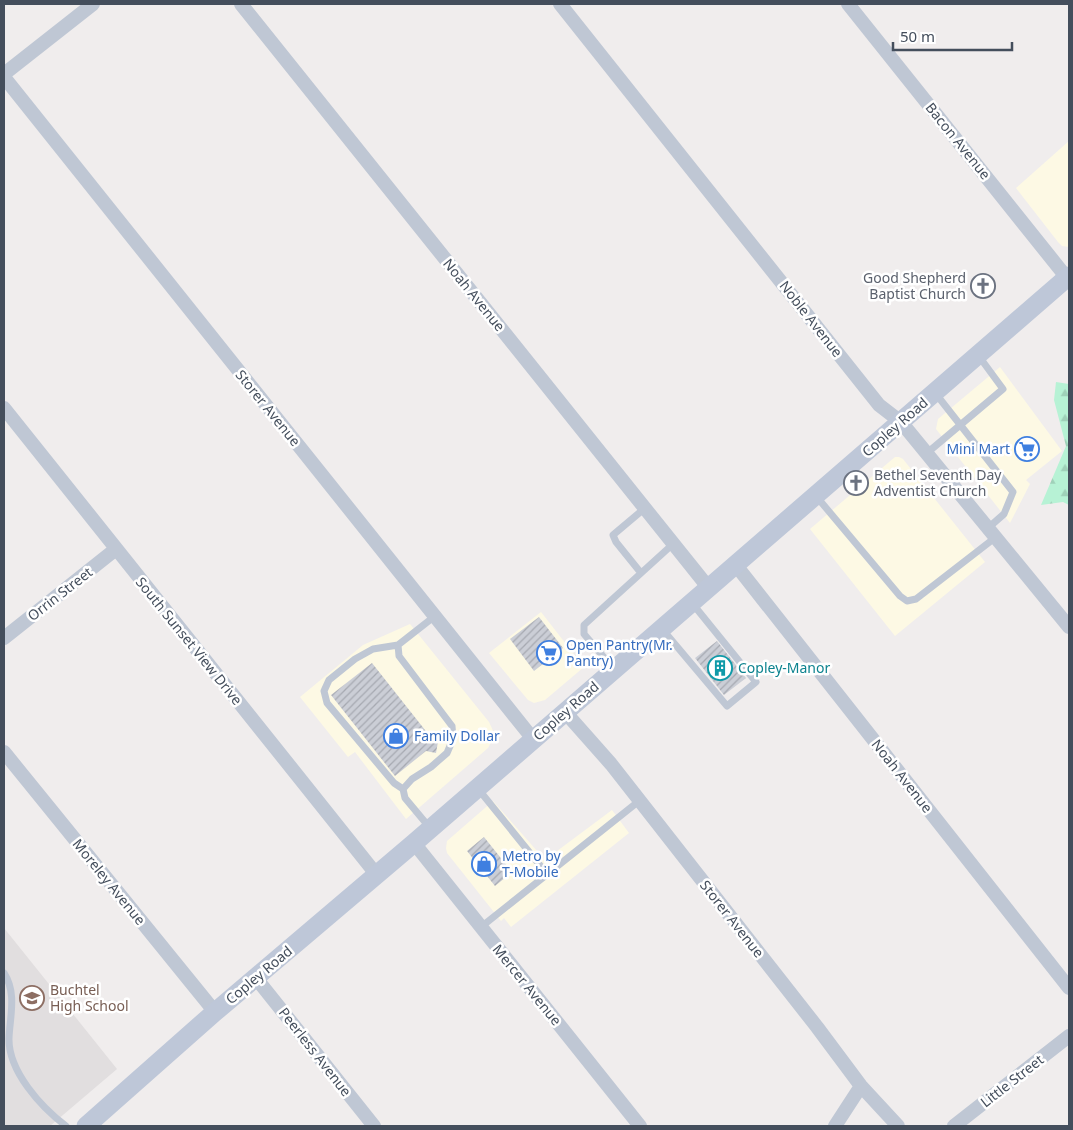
<svg xmlns="http://www.w3.org/2000/svg" width="1073" height="1130" viewBox="0 0 1073 1130" font-family="'Noto Sans',sans-serif">
	<style>
		.commercial { fill: #fdf9e4 }
		.education { fill: #e1dedf }
		.forest { fill: url(#forest-firs) }
		.building { fill: url(#building-hatch) }
		.lines { fill: none; stroke-linecap: round; stroke-linejoin: round }
		.service { stroke: #bfc7d4; stroke-width: 7 }
		.minor { stroke: #bfc7d4; stroke-width: 14 }
		.secondary { stroke: #bec7d8; stroke-width: 19 }
		.labels { text-anchor: middle; stroke-width: 5; stroke-linejoin: round; paint-order: stroke }
		.street-label { font-size: 14px; fill: #444e5c; stroke: #fff }
		.worship-label { font-size: 14px; fill: #5b616d; stroke: #fff; text-anchor: end }
		.shop-label { font-size: 14px; fill: #366cbe; stroke: #fff; text-anchor: start }
		.culture-label { font-size: 14px; fill: #0d838f; stroke: #fff; text-anchor: start }
		.education-label { font-size: 14px; fill: #785e54; stroke: #fff; text-anchor: start }
	</style>
	<defs>
		<pattern id="forest-firs" width="22" height="20" patternUnits="userSpaceOnUse" patternTransform="scale(1.25)"><rect width="22" height="20" fill="#b7f2d5"/><path d="M5 1l3.5 6h-7zM16 11l3.5 6h-7z" fill="#9fd1b9"/></pattern>
		<pattern id="building-hatch" width="6" height="6" patternUnits="userSpaceOnUse" patternTransform="scale(1.25)"><rect width="6" height="6" fill="#cbced6"/><path d="M-1 1l2-2M0 6l6-6M5 7l2-2" fill="none" stroke="#a6a9b1"/></pattern>
	</defs>
	<rect width="100%" height="100%" fill="#f0eded"/>
	<path class="commercial" d="M1069 141V247L1062 246 1058 242 1016 188Z
		M1000 367 1062 451 1026 480 1030 484 1010 523 936 429 938 419Z
		M895 457H899L903 459 985 562 895 636 810 529Z
		M541 612 584 667 545 700 534 703 528 700 489 653Z
		M410 624 489 722 495 735 488 748 406 819 355 752 348 757 300 697 363 645Z
		M493 801 545 860 612 810 629 833 511 927 504 918 501 921 447 853 446 848 447 841Z"/>
	<path class="education" d="M4 928 117 1069 50 1126H4Z"/>
	<path class="forest" d="M1056 382 1069 384V505L1063 502 1041 505 1066 446 1054 400Z"/>
	<path class="building" d="M539 617 563 648 534 671 510 639Z
		M717 641 746 678 724 695 695 658Z
		M372 663 429 735 439 736 436 753 426 751 395 776 331 695Z
		M484 837 512 872 495 886 467 851Z"/>
	<g class="lines">
		<path class="service" d="M936 394 1013 492 1004 514 988 528
			M927 453 1003 389 978 355
			M816 496 900 596 907 601 916 599 996 537
			M641 573 616 542 613 535 645 508
			M663 630 727 706 756 682 692 603
			M398 645 373 649 355 659 329 680 324 691 327 703 394 783 403 789
			M613 668 584 634V625L673 544
			M479 790 547 874
			M430 828 405 798 403 789 412 779 431 767 447 753 453 739 452 726 399 656 398 645 435 616
			M481 927 639 801
			M4 973C17 993 10 1016 9 1038 8 1071 41 1107 66 1126"/>
		<path class="minor" d="M241 4 708 587
			M560 4 879 405 901 422 1069 627
			M848 4 1067 278
			M4 74 93 4
			M4 77 533 739
			M4 408 376 874
			M735 564 1069 988
			M4 638 116 549
			M565 712 611 764 817 1027 861 1086 898 1126
			M4 752 215 1012
			M414 843 640 1126
			M256 978 374 1126
			M835 1126 861 1086
			M954 1126 1069 1036"/>
		<path class="secondary" d="M86 1126 215 1012 414 843 1069 276"/>
	</g>
	<defs>
		<symbol id="church-ring" viewBox="-11 -11 22 22"><circle r="9.5" fill="#fff" stroke="#6b7280" stroke-width="1.5"/><path d="M-1.2-6h2.4v3.5h3.3v2.4h-3.3V6h-2.4V-.1h-3.3v-2.4h3.3Z" fill="#6b7280"/></symbol>
		<symbol id="supermarket-ring" viewBox="-11 -11 22 22"><circle r="9.5" fill="#fff" stroke="#3f7fe0" stroke-width="1.5"/><path d="M-6-5.5h2.5l.6 2H6L4.5 2H-2.5L-4.4-4H-6ZM-1.5 3.2a1.3 1.3 0 1 0 .1 0ZM3 3.2a1.3 1.3 0 1 0 .1 0Z" fill="#3f7fe0"/></symbol>
		<symbol id="building-ring" viewBox="-11 -11 22 22"><circle r="9.5" fill="#fff" stroke="#0f9aa8" stroke-width="1.5"/><path d="M-4-6H4V6H1V3H-1V6H-4ZM-2.5-4.3h1.7v1.8h-1.7ZM.8-4.3h1.7v1.8H.8ZM-2.5-1h1.7V.8h-1.7ZM.8-1h1.7V.8H.8Z" fill="#0f9aa8"/></symbol>
		<symbol id="shop-ring" viewBox="-11 -11 22 22"><circle r="9.5" fill="#fff" stroke="#3f7fe0" stroke-width="1.5"/><path d="M-5-2.5h2.3a2.7 3.5 0 0 1 5.4 0H5L5.5 6h-11ZM-1.5-2.5h3a1.5 2.3 0 0 0-3 0Z" fill="#3f7fe0"/></symbol>
		<symbol id="school-ring" viewBox="-11 -11 22 22"><circle r="9.5" fill="#fff" stroke="#8d6e63" stroke-width="1.5"/><path d="M0-5L7-2L0 1L-7-2ZM-4 1L0 2.5L4 1V4Q0 6-4 4Z" fill="#8d6e63"/></symbol>
	</defs>
	<g fill-rule="evenodd">
		<use href="#church-ring" x="969" y="272" width="28" height="28"/>
		<use href="#supermarket-ring" x="1013" y="435" width="28" height="28"/>
		<use href="#church-ring" x="842" y="469" width="28" height="28"/>
		<use href="#supermarket-ring" x="535" y="639" width="28" height="28"/>
		<use href="#building-ring" x="706" y="654" width="28" height="28"/>
		<use href="#shop-ring" x="382" y="722" width="28" height="28"/>
		<use href="#shop-ring" x="470" y="850" width="28" height="28"/>
		<use href="#school-ring" x="18" y="984" width="28" height="28"/>
	</g>
	<g class="labels">
		<g class="street-label">
			<text transform="translate(958 141) rotate(51)" y="5">Bacon Avenue</text>
			<text transform="translate(474 295) rotate(51)" y="5">Noah Avenue</text>
			<text transform="translate(811 319) rotate(52)" y="5">Noble Avenue</text>
			<text transform="translate(268 408) rotate(51)" y="5">Storer Avenue</text>
			<text transform="translate(895 427) rotate(-41)" y="5">Copley Road</text>
			<text transform="translate(60 594) rotate(-38)" y="5">Orrin Street</text>
			<text transform="translate(189 641) rotate(51)" y="5">South Sunset View Drive</text>
			<text transform="translate(566 711) rotate(-41)" y="5">Copley Road</text>
			<text transform="translate(902 776) rotate(52)" y="5">Noah Avenue</text>
			<text transform="translate(109 882) rotate(51)" y="5">Moreley Avenue</text>
			<text transform="translate(732 919) rotate(52)" y="5">Storer Avenue</text>
			<text transform="translate(259 975) rotate(-40)" y="5">Copley Road</text>
			<text transform="translate(527 985) rotate(51)" y="5">Mercer Avenue</text>
			<text transform="translate(315 1052) rotate(52)" y="5">Peerless Avenue</text>
			<text transform="translate(1012 1081) rotate(-38)" y="5">Little Street</text>
		</g>
		<g class="worship-label">
			<text x="966" y="283">Good Shepherd<tspan x="966" dy="16">Baptist Church</tspan></text>
			<text x="874" y="480" text-anchor="start">Bethel Seventh Day<tspan x="874" dy="16">Adventist Church</tspan></text>
		</g>
		<g class="shop-label">
			<text x="1010" y="454" text-anchor="end">Mini Mart</text>
			<text x="566" y="650">Open Pantry(Mr.<tspan x="566" dy="16">Pantry)</tspan></text>
			<text x="414" y="741">Family Dollar</text>
			<text x="502" y="861">Metro by<tspan x="502" dy="16">T-Mobile</tspan></text>
		</g>
		<g class="culture-label">
			<text x="738" y="673">Copley-Manor</text>
		</g>
		<g class="education-label">
			<text x="50" y="995">Buchtel<tspan x="50" dy="16">High School</tspan></text>
		</g>
	</g>
	<rect width="1073" height="1130" fill="none" stroke="#444e5c" stroke-width="10"/>
	<path d="M893 42v8h119v-8" fill="none" stroke="#444e5c" stroke-width="2.5"/>
	<text x="900" y="42" font-size="15" fill="#444e5c" stroke="#ffffff" stroke-width="4" paint-order="stroke">50 m</text>
</svg>
